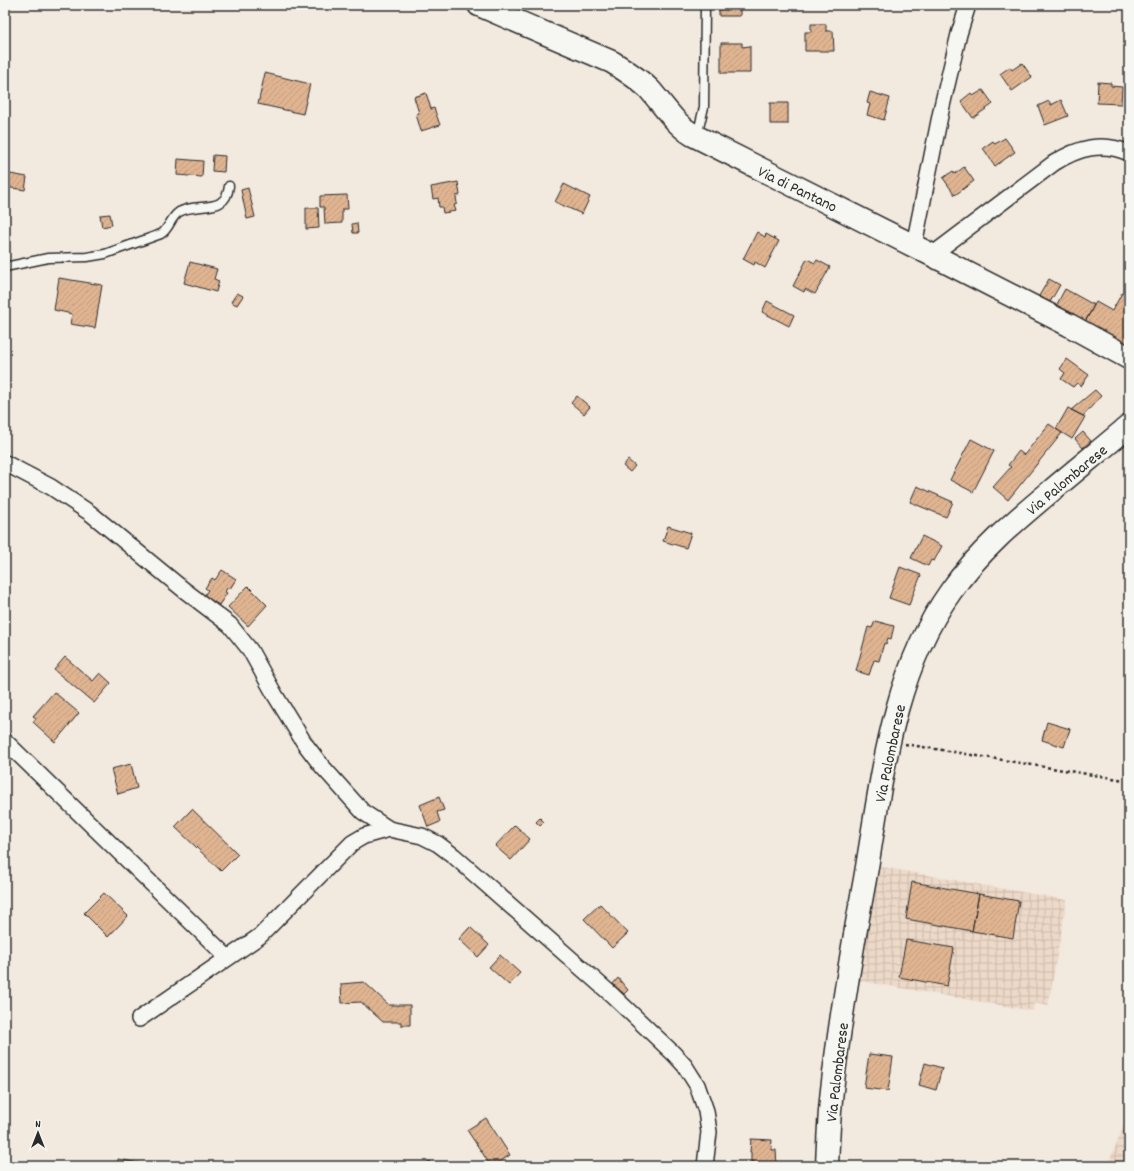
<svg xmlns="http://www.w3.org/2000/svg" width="1134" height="1171" viewBox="0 0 1134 1171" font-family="Dekko,sans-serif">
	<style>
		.industrial { fill: url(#industrial-grid) }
		.building { fill: url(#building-hatch); stroke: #2b2b2b }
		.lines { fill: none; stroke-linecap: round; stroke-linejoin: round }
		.lane-casing { stroke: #2b2b2b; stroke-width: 11 }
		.street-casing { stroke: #2b2b2b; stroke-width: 18 }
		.secondary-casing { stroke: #2b2b2b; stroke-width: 25 }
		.path { stroke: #2b2b2b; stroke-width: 2.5; stroke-dasharray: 3 3; stroke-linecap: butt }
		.lane { stroke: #f6f6f2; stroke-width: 8 }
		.street { stroke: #f6f6f2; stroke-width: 15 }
		.secondary { stroke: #f6f6f2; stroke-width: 22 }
		.labels { text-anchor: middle; stroke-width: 4; stroke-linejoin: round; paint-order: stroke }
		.street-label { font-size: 16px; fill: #2b2b2b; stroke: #f6f6f2 }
	</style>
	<defs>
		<pattern id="industrial-grid" width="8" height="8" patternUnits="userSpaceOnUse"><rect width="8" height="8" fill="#edd9c8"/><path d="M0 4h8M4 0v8" fill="none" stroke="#cbbaac"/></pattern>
		<pattern id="building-hatch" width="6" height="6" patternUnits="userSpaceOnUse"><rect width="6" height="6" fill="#e0b491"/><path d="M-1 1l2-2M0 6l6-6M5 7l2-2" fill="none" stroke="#c09b7d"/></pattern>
	</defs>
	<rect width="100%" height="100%" fill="#f2e9df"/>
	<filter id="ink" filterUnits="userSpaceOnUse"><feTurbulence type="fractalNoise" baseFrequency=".025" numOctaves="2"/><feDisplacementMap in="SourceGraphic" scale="8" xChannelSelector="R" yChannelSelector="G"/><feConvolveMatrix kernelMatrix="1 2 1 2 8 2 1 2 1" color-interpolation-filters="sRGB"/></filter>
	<g filter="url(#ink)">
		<path class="industrial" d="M876 866 1067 900 1048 1006 1034 1003 1033 1011 855 980Z
			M1129 1112V1166H1107L1115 1148Z"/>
		<path class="building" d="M719 5H740V16H719Z
			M811 24H826V31H833L834 51H805V32H811Z
			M721 43H742V47L750 46V73H721Z
			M1022 63 1032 77 1012 91 1000 74 1010 67 1012 70Z
			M265 73 310 84 303 114 258 104Z
			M1098 82 1111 83V86L1122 87 1121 104 1097 103Z
			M983 90 993 104 973 118 961 101 971 93 973 96Z
			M870 92 890 98 884 120 867 115 870 104 867 103Z
			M426 93 431 109 434 108 440 125 421 131 416 114 419 113 414 97Z
			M1061 100 1068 116 1045 125 1038 106 1049 101 1051 105Z
			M770 103H788V124H770Z
			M1005 138 1015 152 995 166 983 148 993 141 995 144Z
			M213 155 225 156 224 172 212 171Z
			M178 159 203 161 202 177 177 175Z
			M964 167 974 181 955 195 943 178 953 171 955 174Z
			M5 173 27 177 25 190 5 187Z
			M458 182 460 195 456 196 457 204 454 205 456 211 443 213 442 207H439L438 198 433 199 431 187Z
			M564 184 590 197 582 214 555 202Z
			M248 188 255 217 247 219 241 190Z
			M347 195 348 209H342V223L325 224 324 207H320V196Z
			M306 208H318L319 228 306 229Z
			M110 214 112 225 102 227 100 215Z
			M357 223 358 233H353L352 224Z
			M757 232 765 237 766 234 779 241 765 268 755 262 754 265 743 259Z
			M807 259 815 263 817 260 830 267 815 294 805 289 804 292 793 286Z
			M190 262 217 269 214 279 219 281 216 292 184 283Z
			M59 278 102 285 95 328 70 324 72 314 54 310Z
			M1049 279 1060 285 1050 302 1039 296Z
			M1065 289 1094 305 1085 322 1056 306Z
			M237 293 243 296 237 305 231 302Z
			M1122 293 1129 296V342L1128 345 1085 322 1096 302 1112 311Z
			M767 301 794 315 789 326 762 312Z
			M1067 359 1089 375 1081 386 1077 383 1073 387 1061 379 1065 373 1060 369Z
			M1095 390 1101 396 1083 416 1071 410Z
			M577 396 590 407 584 414 571 403Z
			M1068 408 1085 417 1072 439 1056 429Z
			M1049 424 1062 433 1008 500 993 487 1011 467 1008 465 1019 451 1024 455Z
			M1083 432 1091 441 1083 448 1075 439Z
			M971 439 994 451 973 492 950 480Z
			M628 460 635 466 630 472 623 466Z
			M917 486 953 502 946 517 910 502Z
			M668 526 691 533 686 548 663 541Z
			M922 536 942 546 934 561 931 560 928 566 911 558Z
			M900 567 921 575 909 605 889 598Z
			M222 570 236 579 230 589 227 588 225 592 227 593 219 605 204 596 208 590 205 588 212 578 215 580Z
			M248 586 267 605 248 626 228 607Z
			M875 621 894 626 891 639 888 638 886 644 884 643 879 661 874 660 869 675 856 671 868 627 872 628Z
			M65 657 93 681 100 673 111 683 94 703 54 670Z
			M54 692 79 713 55 742 33 722 36 718 33 716Z
			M1047 722 1070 729 1064 747 1042 740Z
			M131 764 137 788 118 794 111 769Z
			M439 797 444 810 437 812 440 822 428 827 420 805Z
			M192 809 238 854 221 871 175 827Z
			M540 818 544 822 540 826 536 822Z
			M515 825 530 839 511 860 495 846Z
			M912 882 979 894 972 931 906 919Z
			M104 893 128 916 108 937 84 913Z
			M979 894 1019 901 1013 938 972 931Z
			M600 904 628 933 612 948 584 919Z
			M470 927 489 945 478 957 459 939Z
			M906 940 954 948 947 986 899 977Z
			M500 955 520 973 509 985 489 967Z
			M618 978 628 990 624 994 613 984Z
			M364 982 389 1005H410V1025H401V1022H383L361 1002 342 1003 341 984Z
			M869 1054 893 1057 888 1091 864 1088Z
			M925 1063 942 1068 936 1090 919 1085Z
			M486 1118 510 1155 493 1166H491L467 1130Z
			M751 1139 772 1140 771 1150H776L777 1166H752L753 1162H751V1152H750Z
			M118 1159 139 1163 138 1166H117Z
			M429 1161 433 1166 436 1164 437 1166H423Z"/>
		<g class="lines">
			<defs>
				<path id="lane" d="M697 136 704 107 705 5
					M5 267 48 258 87 257 105 254 161 234C170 228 170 218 179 212 197 201 226 216 229 186"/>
				<path id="street" d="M914 245 942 106 959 34 968 5
					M932 255 1054 163C1078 148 1102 141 1129 153
					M5 463 51 487 90 513 184 590 230 625 250 650 275 695 305 744 321 765 363 812 389 829 422 836 438 844 454 856 612 995 674 1054 685 1066 697 1085 706 1111 709 1132 705 1166
					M5 741 228 958
					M139 1019 260 936 352 843 364 836 389 829"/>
				<path id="secondary" d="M479 5 612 62C625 70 639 79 650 90 664 106 675 124 693 135L932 255 1069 325 1129 358
					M827 1166C828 1141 829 1116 832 1090 840 1020 852 949 865 879 882 780 891 675 951 591 978 552 1015 521 1051 491 1077 469 1103 448 1129 426"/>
			</defs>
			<use href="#lane" class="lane-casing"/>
			<use href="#street" class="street-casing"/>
			<use href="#secondary" class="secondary-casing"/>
			<path class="path" d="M905 744 1124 780"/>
			<use href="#lane" class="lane"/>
			<use href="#street" class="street"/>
			<use href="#secondary" class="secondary"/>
		</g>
	</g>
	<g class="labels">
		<g class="street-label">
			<text transform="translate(798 188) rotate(26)" y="6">Via di Pantano</text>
			<text transform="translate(1066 479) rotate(-40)" y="6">Via Palombarese</text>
			<text transform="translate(889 753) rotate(-78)" y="6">Via Palombarese</text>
			<text transform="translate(836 1072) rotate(-83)" y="6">Via Palombarese</text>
		</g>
	</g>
	<rect width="1134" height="1171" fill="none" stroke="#f6f6f2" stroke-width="20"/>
	<rect x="10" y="10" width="1114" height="1151" fill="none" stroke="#2b2b2b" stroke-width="1.5" filter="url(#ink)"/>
	<g transform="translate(38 1133)" stroke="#f6f6f2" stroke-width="3" paint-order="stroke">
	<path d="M0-3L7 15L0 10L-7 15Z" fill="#2b2b2b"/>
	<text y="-6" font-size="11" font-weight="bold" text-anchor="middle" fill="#2b2b2b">N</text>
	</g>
</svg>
